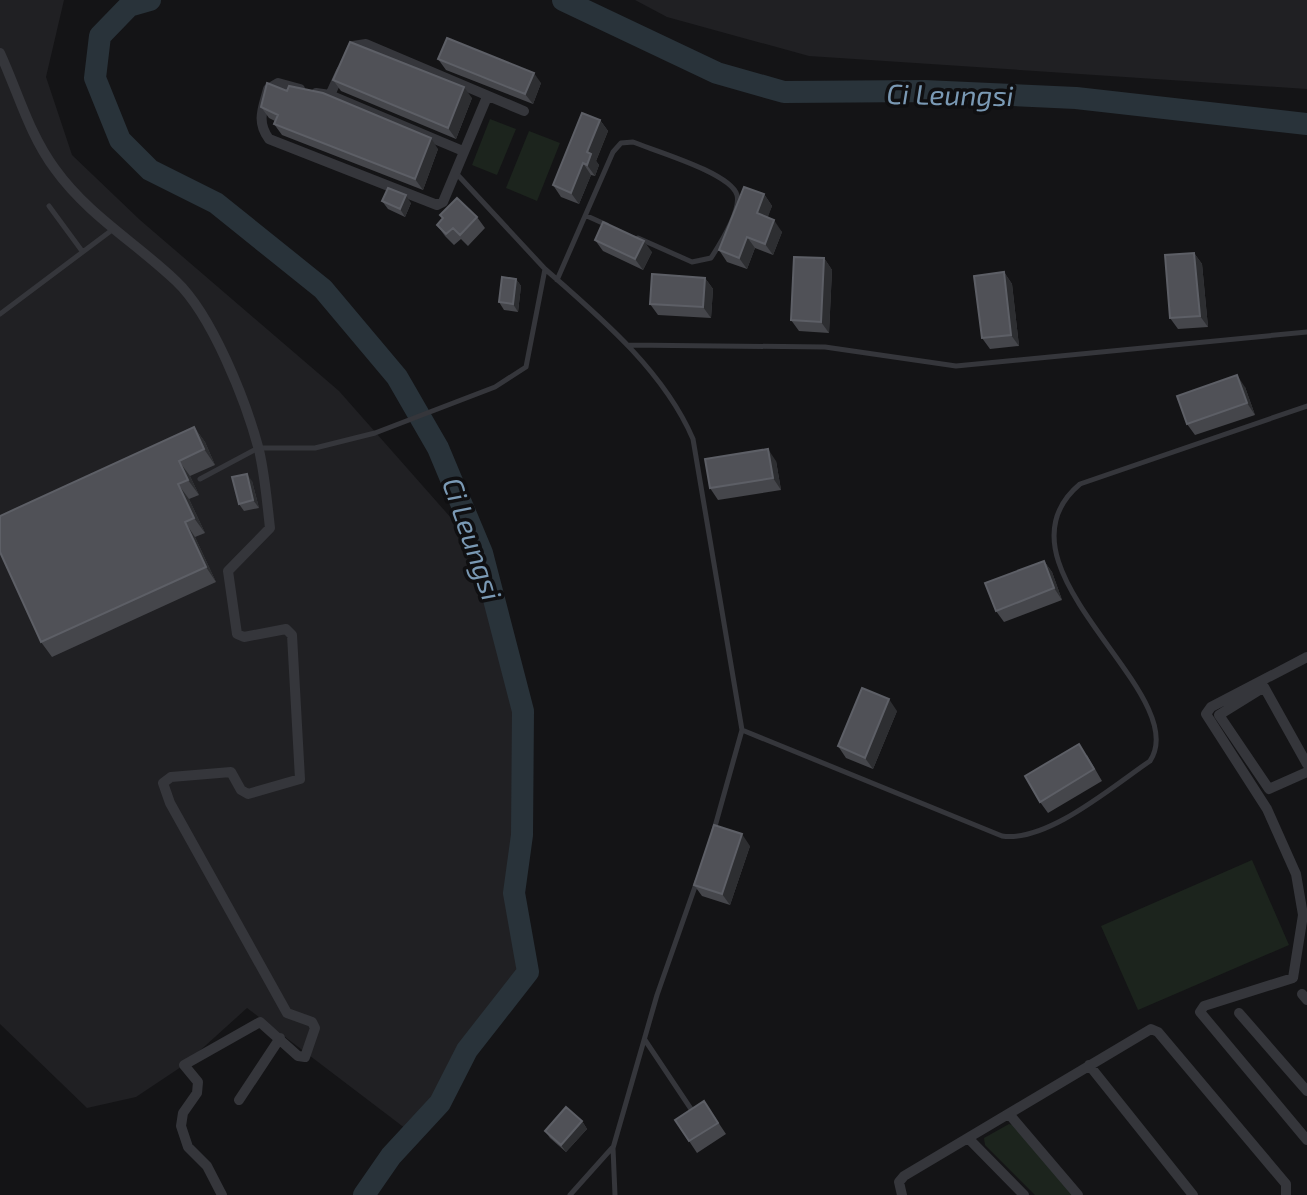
<svg xmlns="http://www.w3.org/2000/svg" width="1307" height="1195" viewBox="0 0 1307 1195" font-family="'Exo 2',sans-serif">
	<style>
		.built { fill: #202023 }
		.green { fill: #1c241d }
		.lines { fill: none; stroke-linecap: round; stroke-linejoin: round }
		.river { stroke: #29333a; stroke-width: 22 }
		.lane { stroke: #35363b; stroke-width: 5 }
		.street { stroke: #35363b; stroke-width: 10 }
		.wall { fill: #45464b }
		.shaded-wall { fill: #2d2e31 }
		.building { fill: #505157; stroke: #5d5f66; stroke-width: 2 }
		.labels { text-anchor: middle; stroke-width: 7; stroke-linejoin: round; paint-order: stroke }
		.water-label { font-size: 28px; font-style: italic; fill: #7a99b4; stroke: #0f0f11 }
	</style>
	<rect width="100%" height="100%" fill="#141416"/>
	<path class="built" d="M0 0H64L46 77 72 155 140 220 339 391 482 553 523 711 522 804 514 893 528 972 467 1050 440 1103 414 1135 247 1008 184 1065 136 1097 87 1108 0 1024Z
		M635 0H1307V89L809 56 667 17Z"/>
	<path class="green" d="M490 119 516 129 497 175 472 165Z
		M529 131 560 143 537 201 506 188Z
		M1252 860 1289 945 1138 1010 1101 926Z
		M1009 1124 1015 1126 1076 1195H1035L985 1145 984 1138Z"/>
	<g class="lines">
		<path class="river" d="M150 0 129 6 100 36 95 78 120 140 150 170 216 203 323 289 397 377 438 448 482 553 523 711 522 835 514 893 528 972 467 1050 440 1103 391 1156 364 1195
			M563 0 717 73 784 92 924 91 1076 98 1307 124"/>
		<path class="lane" d="M49 206 82 251
			M587 216 607 225
			M545 269C600 317 664 371 693 439L742 730 714 830
			M557 280 613 152 621 143 633 142C655 151 731 173 737 195 741 211 720 244 711 258L692 262 638 238
			M0 314 112 230
			M628 345 825 347 956 366 1307 332
			M200 479 258 448H315L375 433 495 387 526 367 545 269 455 172
			M742 730 1002 836C1047 843 1113 786 1150 761 1195 693 982 566 1080 484L1307 406
			M645 1040 691 1109
			M570 1195 612 1148
			M615 1195 613 1148 657 995 697 881"/>
		<path class="street" d="M0 53C18 92 29 134 55 169 88 215 135 242 176 281 212 315 246 401 259 450 265 476 267 502 270 528L228 571 237 634 244 637 286 629 292 635 300 779 248 794 241 790 231 772 171 777 163 783 170 803 287 1013 312 1022 315 1028 305 1057 298 1056 260 1022 184 1065 198 1082 197 1093 183 1113 181 1126 188 1147 207 1166 222 1195
			M350 54 353 46 366 44 524 111
			M300 89 278 83 268 89C263 108 256 122 269 139L437 205 443 202 487 97
			M316 93 330 95 341 71
			M330 95 463 151
			M1307 657 1211 707 1206 714 1267 809 1296 874 1303 915 1293 978 1204 1006 1200 1012 1307 1140
			M1264 687 1307 764
			M1261 689 1219 715 1269 789 1307 772
			M1302 994 1307 1000
			M1239 1013 1307 1091
			M1089 1065 1193 1195
			M239 1100 280 1038
			M1009 1114 1078 1195
			M968 1138 1024 1195
			M902 1195 899 1182 904 1176 1151 1029 1158 1032 1286 1184V1195"/>
	</g>
	<path class="wall" d="M438 59 541 83 533 104 446 70Z
		M333 80 472 98 456 139 341 91Z
		M287 91 438 149 423 190 282 135 274 124 275 121 269 118 261 107Z
		M600 120 608 131 596 161 599 165 595 176 591 175 579 204 561 197 553 185Z
		M764 194 772 206 767 218 782 232 773 255 755 248 747 269 727 262 719 250Z
		M382 201 411 203 405 217 388 209Z
		M440 215 477 217 485 228 468 246 461 239 454 245 445 236 437 225 443 219Z
		M595 240 652 252 643 270 603 251Z
		M1194 253 1202 264 1208 327 1178 329 1170 318Z
		M824 258 832 270 829 333 799 331 791 320Z
		M1004 272 1012 284 1019 346 990 349 982 338Z
		M705 278 713 289 711 318 658 315 650 304Z
		M516 279 521 286 518 312 504 310 499 302Z
		M1245 387 1255 415 1195 435 1187 424Z
		M194 427 205 442 215 465 190 476 199 495 189 499 205 533 195 537 216 582 52 657 41 642Z
		M776 461 781 490 718 500 710 488Z
		M252 481 259 508 244 511 239 504Z
		M1044 561 1052 572 1062 600 1004 622 996 611Z
		M897 711 873 769 846 758 838 746Z
		M1087 755 1102 781 1048 813 1040 802Z
		M750 846 730 905 702 896 694 885Z
		M704 1101 726 1134 697 1153 675 1120Z
		M582 1121 587 1129 566 1152 550 1138 545 1131Z"/>
	<path class="shaded-wall" d="M534 73 541 83 533 104 525 94Z
		M464 87 472 98 456 139 448 128Z
		M600 120 608 131 596 161 599 165 595 176 587 165V152Z
		M431 138 438 149 423 190 415 179Z
		M583 163 591 175 579 204 571 193Z
		M764 194 772 206 765 225 757 213Z
		M406 195 411 203 405 217 400 209Z
		M774 220 782 232 773 255 765 244Z
		M747 237 755 248 747 269 739 258Z
		M644 241 652 252 643 270 635 259Z
		M1194 253 1202 264 1208 327 1200 316Z
		M824 258 832 270 829 333 821 322Z
		M1004 272 1012 284 1019 346 1011 335Z
		M705 278 713 289 711 318 703 307Z
		M516 279 521 286 518 312 513 304Z
		M1237 375 1245 387 1255 415 1247 403Z
		M194 427 205 442 215 465 204 449Z
		M768 449 776 461 781 490 773 478Z
		M179 461 190 476 199 495 188 480Z
		M247 474 252 481 259 508 253 500Z
		M178 484 189 499 205 533 194 518Z
		M185 522 195 537 216 582 206 567Z
		M1044 561 1052 572 1062 600 1054 588Z
		M889 699 897 711 873 769 865 758Z
		M742 834 750 846 730 905 722 894Z
		M582 1121 587 1129 566 1152 561 1145Z"/>
	<path class="building" d="M447 38 534 73 525 94 438 59Z
		M350 42 464 87 448 128 333 80Z
		M267 83 287 91 289 86 323 93 431 138 415 179 274 124 278 115 261 107Z
		M582 113 600 120 587 152 591 154 587 165 583 163 571 193 553 185Z
		M744 187 764 194 757 213 774 220 765 244 747 237 739 258 719 250Z
		M388 188 406 195 400 209 382 201Z
		M457 198 477 217 460 235 453 228 446 234 437 225 443 218 440 215Z
		M603 222 644 241 635 259 595 240Z
		M1194 253 1200 316 1170 318 1165 255Z
		M794 257 824 258 821 322 791 320Z
		M1004 272 1011 335 982 338 974 276Z
		M652 274 705 278 703 307 650 304Z
		M502 277 516 279 513 304 499 302Z
		M1237 375 1247 403 1187 424 1177 396Z
		M194 427 204 449 179 461 188 480 178 484 194 518 185 522 206 567 41 642 0 552V516Z
		M768 449 773 478 710 488 705 459Z
		M247 474 253 500 239 504 232 477Z
		M1044 561 1054 588 996 611 985 583Z
		M862 688 889 699 865 758 838 746Z
		M1079 744 1094 769 1040 802 1025 776Z
		M714 825 742 834 722 894 694 885Z
		M704 1101 718 1123 689 1141 675 1120Z
		M566 1107 582 1121 561 1145 545 1131Z"/>
	<g class="labels">
		<g class="water-label">
			<text transform="translate(950 95) rotate(1)" y="10">Ci Leungsi</text>
			<text transform="translate(472 539) rotate(71)" y="10">Ci Leungsi</text>
		</g>
	</g>
</svg>
